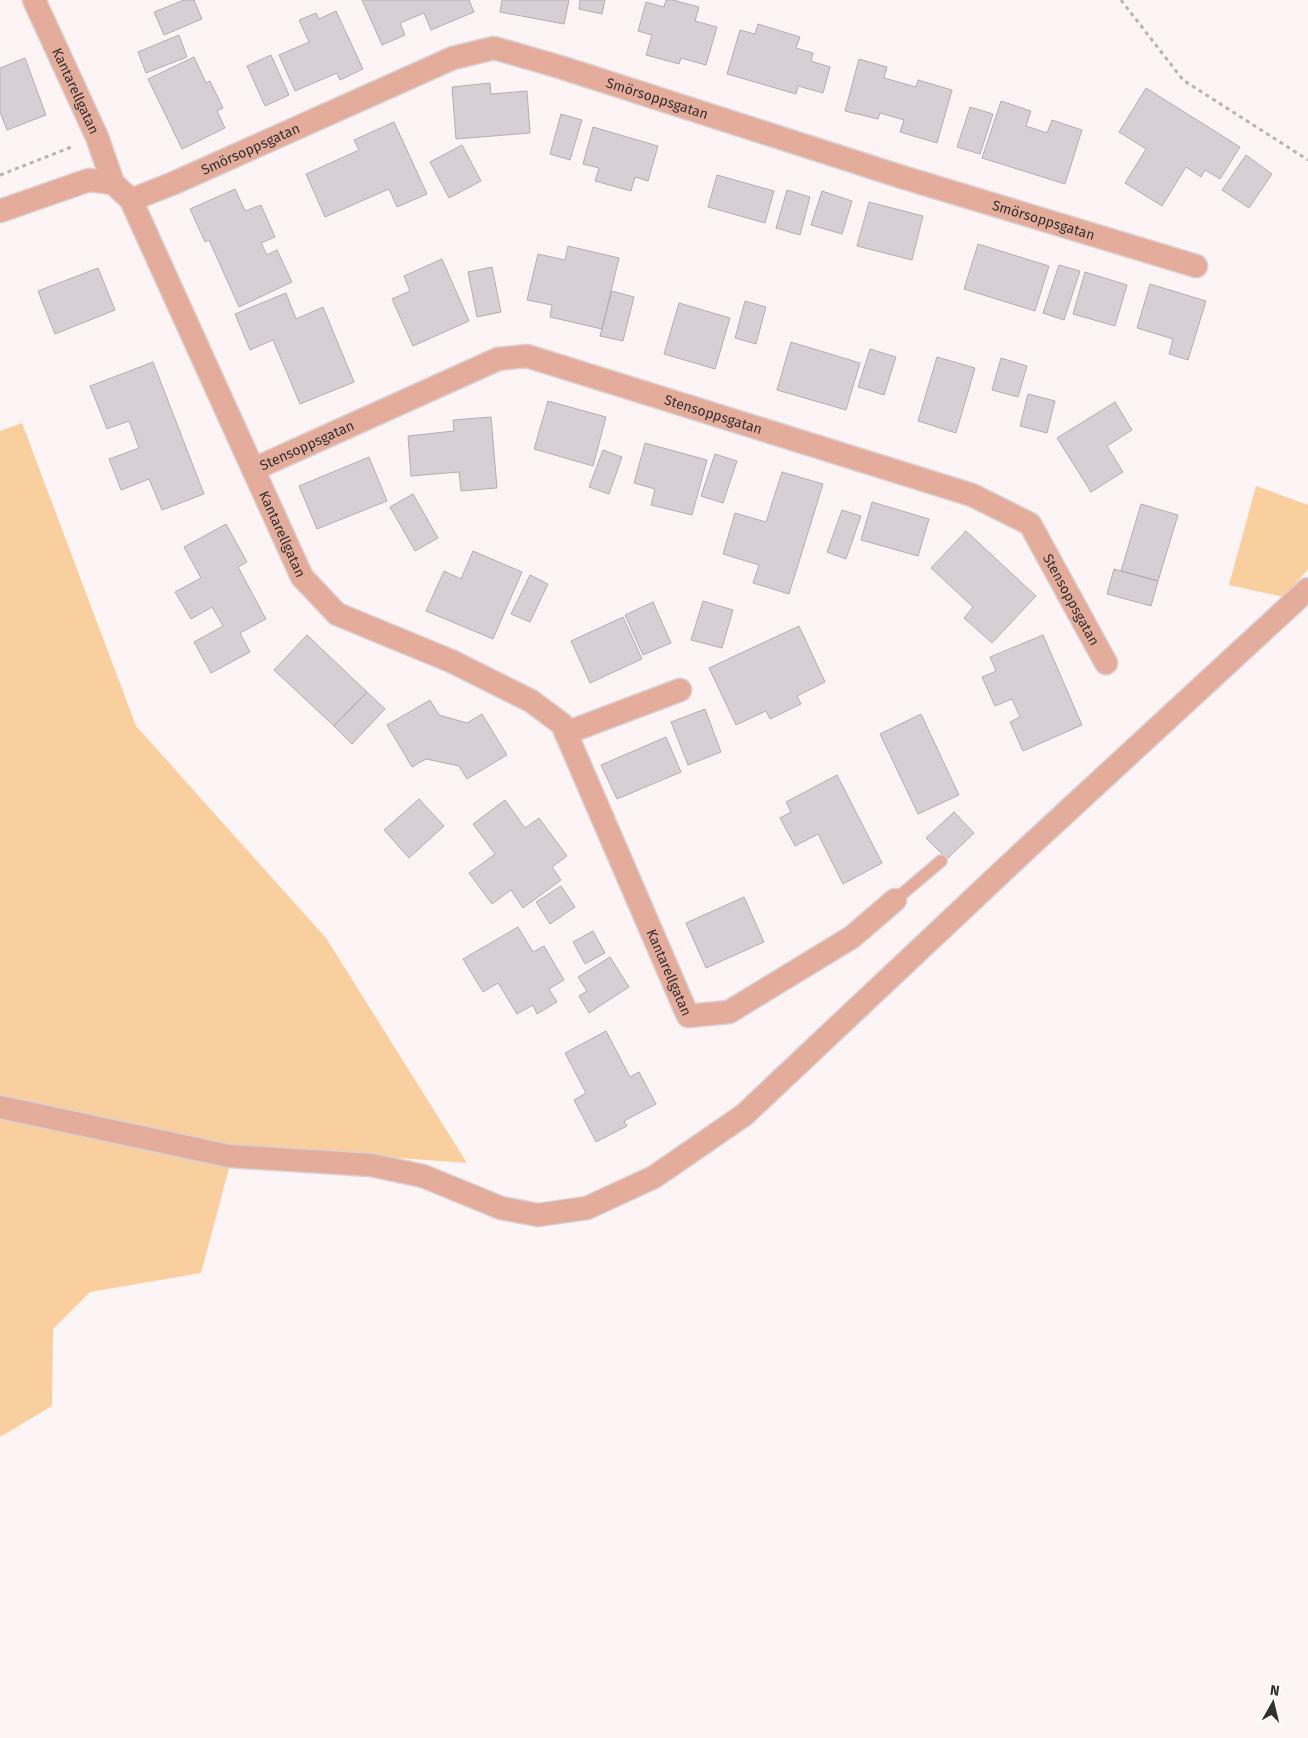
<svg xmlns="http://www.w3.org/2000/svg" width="1308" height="1738" viewBox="0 0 1308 1738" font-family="'Fira Sans',sans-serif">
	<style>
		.green { fill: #f9cf9e }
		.building { fill: #d6d0d4; stroke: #b4aeb3 }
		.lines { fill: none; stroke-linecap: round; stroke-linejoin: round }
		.lane-casing { stroke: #d9d1d2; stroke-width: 14 }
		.street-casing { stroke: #d9d1d2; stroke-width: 25 }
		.path { stroke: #bab3b4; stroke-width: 3; stroke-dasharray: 4 4; stroke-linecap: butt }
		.lane { stroke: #e4ad9b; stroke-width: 11 }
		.street { stroke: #e4ad9b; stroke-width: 22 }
		.labels { text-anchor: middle; stroke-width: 4; stroke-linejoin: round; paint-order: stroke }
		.street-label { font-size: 14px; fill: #333030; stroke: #fff }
	</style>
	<rect width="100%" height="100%" fill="#fdf4f6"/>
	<path class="green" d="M22 423 136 726 326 938 467 1163 235 1146 201 1273 90 1292 53 1329 52 1406 0 1437V431Z
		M1256 486 1308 505V569L1284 597 1229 585Z"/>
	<path class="building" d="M184 0H194L202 19 164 35 154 12Z
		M362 0H469L474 12 431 30 424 13 400 23 405 35 382 45Z
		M502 0H569L564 24 500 12Z
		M580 0H605L602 14 579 9Z
		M666 0H673L699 7 695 21 717 27 706 65 681 58 679 64 646 55 652 35 638 31 646 2 664 7Z
		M336 11 363 69 340 80 337 73 295 91 279 55 309 42 299 20 316 13 319 19Z
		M758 24 800 37 796 48 813 53 811 61 830 67 823 93 798 86 796 94 727 74 740 30 755 34Z
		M179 35 187 57 146 73 138 52Z
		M271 55 289 95 265 106 247 66Z
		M194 57 206 83 210 81 223 108 217 111 225 128 182 149 148 79Z
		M25 58 46 115 7 130 0 112V68Z
		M859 59 887 67 884 78 916 87 918 80 952 90 937 143 900 132 904 120 880 113 878 119 845 111Z
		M490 83 491 94 527 91 530 133 456 139 452 87Z
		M1146 88 1240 147 1220 179 1205 170 1201 177 1186 167 1162 206 1125 183 1146 149 1119 132Z
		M1001 101 1031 111 1026 126 1047 133 1052 120 1082 130 1065 184 982 158Z
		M970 107 993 114 980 154 957 147Z
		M561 114 582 120 570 160 550 154Z
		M394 122 427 194 397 207 389 189 325 217 306 174 359 150 354 140Z
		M593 127 658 146 648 181 635 177 631 191 595 181 599 168 583 164Z
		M462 145 481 181 449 198 430 162Z
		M1246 155 1272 174 1249 208 1222 190Z
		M717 175 774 191 765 223 708 207Z
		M235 189 245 211 261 205 275 237 261 243 267 255 277 250 292 282 239 307 209 240 205 242 190 209Z
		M787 190 810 197 800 235 776 228Z
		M822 191 852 201 842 234 811 225Z
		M869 202 923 216 912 260 857 246Z
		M978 244 1049 266 1035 311 964 289Z
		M568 246 619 258 602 329 550 317 552 305 527 300 538 254 565 260Z
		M442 259 469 321 413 346 392 299 410 291 404 276Z
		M1059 265 1080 271 1064 320 1043 313Z
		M492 267 501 312 477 317 468 272Z
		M98 268 115 310 55 334 38 291Z
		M1085 272 1127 285 1115 326 1073 314Z
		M1150 284 1206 301 1188 360 1169 354 1173 339 1137 328Z
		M612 291 634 297 623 341 600 336Z
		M286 293 296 319 323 307 354 382 300 404 273 340 250 350 235 314Z
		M745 301 766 307 756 344 735 338Z
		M679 303 730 318 715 369 664 354Z
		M791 342 860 363 846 410 777 390Z
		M870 349 896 357 884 395 858 387Z
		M937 357 975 368 956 433 918 421Z
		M1001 358 1027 366 1018 397 992 390Z
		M153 362 204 494 162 510 149 479 121 490 109 459 139 448 129 421 107 429 90 386Z
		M1028 394 1055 401 1047 433 1020 426Z
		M548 401 606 417 593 466 534 449Z
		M1115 402 1132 430 1107 446 1123 472 1091 492 1057 438Z
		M491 417 497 488 461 491 459 472 411 476 408 436 454 431 453 420Z
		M645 443 707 460 692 515 651 505 655 489 634 483Z
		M603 450 622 457 609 494 589 487Z
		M715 454 737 461 723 503 701 496Z
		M369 457 387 501 317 529 299 486Z
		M782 472 823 484 789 594 753 583 759 565 723 554 735 513 766 522Z
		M413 494 438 538 415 551 390 507Z
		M872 502 929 519 918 556 861 540Z
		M1141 504 1178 515 1158 581 1121 571Z
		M842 510 861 516 846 559 827 552Z
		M226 524 247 562 238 567 266 619 240 633 250 652 211 673 194 642 223 626 212 607 191 619 175 592 201 578 184 547Z
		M966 531 1036 596 992 643 964 618 973 607 931 568Z
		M473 551 522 572 493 639 426 611 444 571 461 579Z
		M1114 569 1158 581 1151 606 1107 594Z
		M530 575 548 584 530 622 511 614Z
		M703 601 733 610 722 648 691 640Z
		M653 602 671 643 643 655 625 615Z
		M623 617 642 659 590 683 571 641Z
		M799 626 825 682 797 696 801 704 770 719 766 711 736 725 709 668Z
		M307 635 367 692 334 726 274 670Z
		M1043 635 1082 725 1023 751 1010 722 1020 717 1012 699 995 706 982 677 996 671 990 657Z
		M367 692 385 709 352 744 334 726Z
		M430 700 439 715 467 723 482 714 507 755 467 779 459 766 426 759 412 767 387 725Z
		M705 709 721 752 688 765 671 722Z
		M921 714 959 795 918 814 880 734Z
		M666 737 681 772 617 799 601 765Z
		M837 775 882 863 843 884 818 834 795 846 780 818 791 812 786 802Z
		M419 799 444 826 409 858 384 830Z
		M505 800 525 828 539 818 567 856 552 867 561 880 523 908 511 890 492 904 469 873 495 854 473 824Z
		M954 812 974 833 947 859 926 838Z
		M561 886 575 907 550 924 536 902Z
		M744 897 764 942 706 968 686 923Z
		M518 927 533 952 544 946 564 980 549 989 557 1002 537 1014 533 1005 517 1014 498 983 483 992 463 959Z
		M593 931 605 953 585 964 573 942Z
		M610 957 629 987 589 1013 579 996 587 991 578 977Z
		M606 1031 630 1077 639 1072 656 1104 624 1121 627 1126 596 1142 574 1100 586 1093 565 1053Z"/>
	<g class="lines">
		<defs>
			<path id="lane" d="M895 900 941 861"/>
			<g id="street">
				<path id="s1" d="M34 0 97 137 113 183"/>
				<path id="s2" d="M131 200 174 183 453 58 494 48 560 67 902 177 1196 266"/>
				<path id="s3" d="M0 211 89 180 113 183 131 200 302 577 337 614 451 661 531 701 562 724 688 1016 729 1012 852 937 895 900"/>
				<path id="s4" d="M254 469 498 359 527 356 972 495 1030 524 1106 663"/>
				<path d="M566 733 680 690"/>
				<path d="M0 1107 229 1156 371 1165 423 1176 501 1208 538 1215 587 1208 654 1177 744 1115 1021 854 1308 589"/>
			</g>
		</defs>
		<use href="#lane" class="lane-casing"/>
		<use href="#street" class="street-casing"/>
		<path class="path" d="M1121 0 1183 80 1308 160
			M0 175 74 146"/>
		<use href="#lane" class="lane"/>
		<use href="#street" class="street"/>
	</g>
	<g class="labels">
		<g class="street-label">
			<text dy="5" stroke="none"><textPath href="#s1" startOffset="100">Kantarellgatan</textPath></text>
			<text dy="5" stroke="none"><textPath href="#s2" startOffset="565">Smörsoppsgatan</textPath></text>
			<text dy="5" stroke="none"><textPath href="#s2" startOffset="130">Smörsoppsgatan</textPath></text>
			<text dy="5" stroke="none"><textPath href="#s2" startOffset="970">Smörsoppsgatan</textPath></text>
			<text dy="5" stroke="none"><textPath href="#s4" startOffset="492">Stensoppsgatan</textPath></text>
			<text dy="5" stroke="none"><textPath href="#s4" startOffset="58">Stensoppsgatan</textPath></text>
			<text dy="5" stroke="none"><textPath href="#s3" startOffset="510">Kantarellgatan</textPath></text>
			<text dy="5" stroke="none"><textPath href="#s4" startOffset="914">Stensoppsgatan</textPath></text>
			<text dy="5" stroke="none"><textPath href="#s3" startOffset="1130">Kantarellgatan</textPath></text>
		</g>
	</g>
	<g transform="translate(1273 1703) rotate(8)" stroke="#ffffff" stroke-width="4" paint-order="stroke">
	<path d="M0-4L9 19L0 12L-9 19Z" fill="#333030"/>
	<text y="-8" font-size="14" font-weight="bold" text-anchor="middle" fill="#333030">N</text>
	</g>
</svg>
